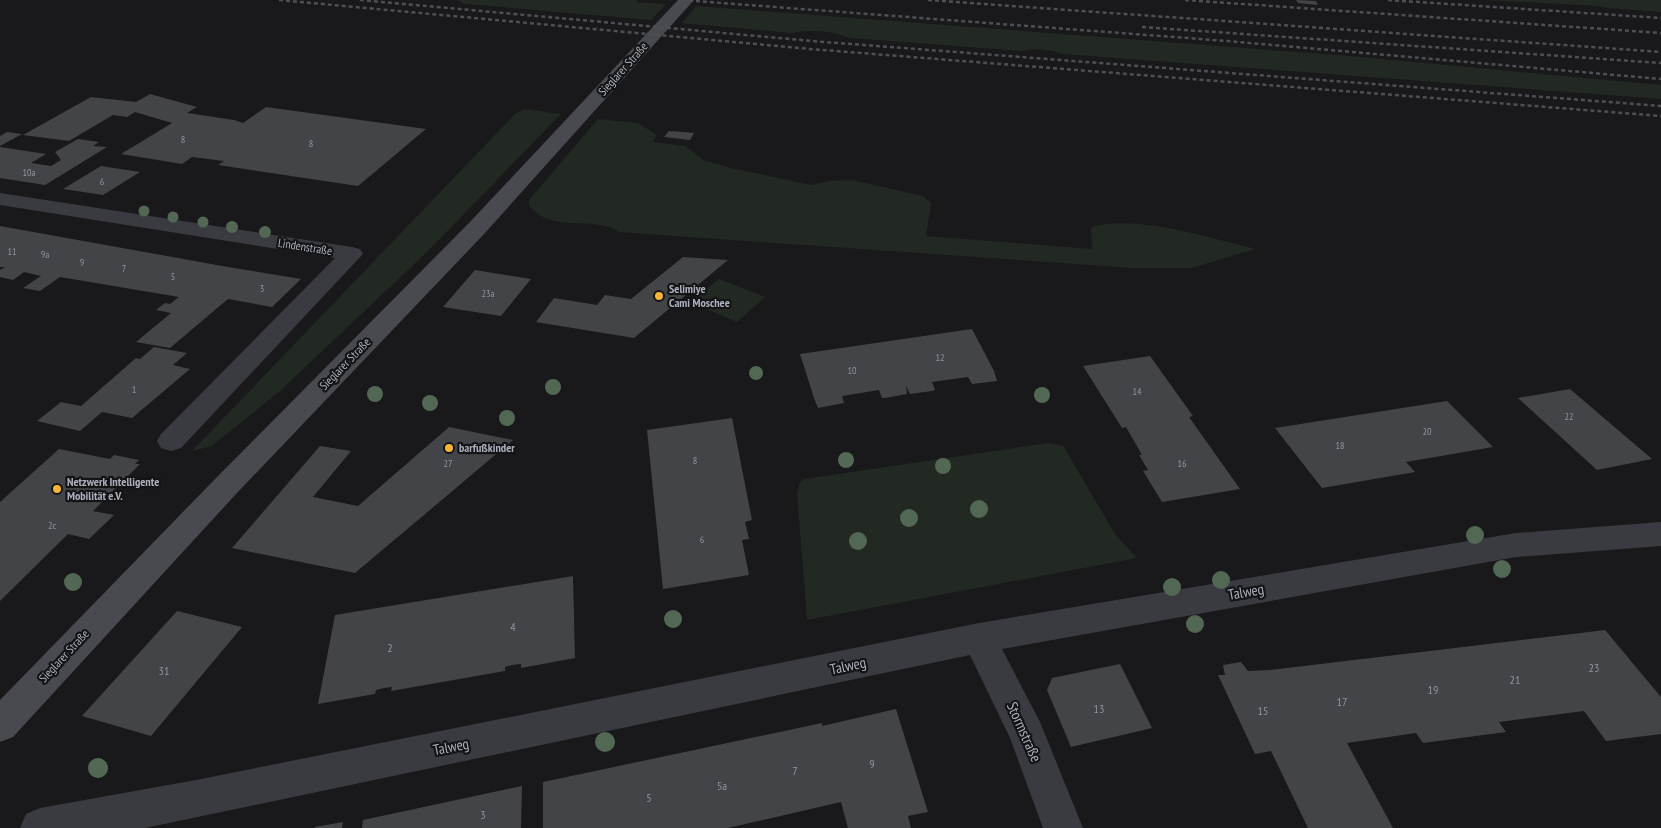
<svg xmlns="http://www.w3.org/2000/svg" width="1661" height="828" viewBox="0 0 1661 828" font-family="'PT Sans Narrow',sans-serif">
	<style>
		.green { fill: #212922 }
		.building { fill: #434448 }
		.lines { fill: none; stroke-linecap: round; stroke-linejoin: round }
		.street { fill: #3a3b40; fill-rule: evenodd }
		.secondary { fill: #484a50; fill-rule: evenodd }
		.rail { stroke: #4d4f55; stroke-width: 2.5; stroke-dasharray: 4 3; stroke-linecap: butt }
		.tree { fill: #536755 }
		.poi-dot { fill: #f5b537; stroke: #141416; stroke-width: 2 }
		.labels { text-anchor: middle; stroke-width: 4.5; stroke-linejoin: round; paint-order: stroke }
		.number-label { font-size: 10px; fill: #91959e }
		.street-label { font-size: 12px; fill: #abb0bb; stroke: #141416 }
		.poi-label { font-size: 12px; font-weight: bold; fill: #abb0bb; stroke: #141416; text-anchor: start }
		.near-number-label { font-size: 12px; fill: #91959e }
		.near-street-label { font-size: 15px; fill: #abb0bb; stroke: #141416 }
	</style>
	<rect width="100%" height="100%" fill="#19191b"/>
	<path class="green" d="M457 0H638L636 2 666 4 651 20 465 4Z
		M1484 0H1661V12L1607 8 1597 6Z
		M696 6 1350 56 1661 85V99L1063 54C1049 49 1034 48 1020 51L850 38C834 31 809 29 791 33L682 23Z
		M524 109 561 114 428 251 281 390 212 446 192 451 515 114Z
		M598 119 638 123 657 135 653 142 685 146 704 160 731 168 812 185 830 181 852 180 923 196 931 203 926 236 1092 249 1091 227C1137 214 1209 238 1256 249L1191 268H1133L619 232C592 214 554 235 529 206V200Z
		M719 279 765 297 737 322 690 302Z
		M1048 443 1060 445 1064 447 1115 534 1137 558 807 620 797 493 800 482 804 479Z"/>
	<path class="building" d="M1296 0 1316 1 1318 5 1298 3Z
		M150 94 197 107 187 113 234 120 243 123 266 107 426 129 358 186 218 165 224 161 192 157 182 164 121 154 172 123 135 112 127 117 113 115 69 141 23 135 91 97 136 102Z
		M669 131 694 133 690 140 664 137Z
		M7 132 22 134 0 146V136Z
		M78 139 99 142 93 146 107 147 45 185 0 178V147L46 154 31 163 51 166 61 160 55 152Z
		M101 166 140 172 103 195 63 189Z
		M0 226 228 267 301 279 272 307 228 299 170 348 136 342 171 313 156 310 165 303 170 304 179 297 60 277 40 291 23 288 41 276 24 272 13 280 0 277V270L5 267H0Z
		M683 257 728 260 634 338 536 322 554 298 597 305 605 295 631 299Z
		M475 270 531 279 501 316 443 307Z
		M972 329 994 371 997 381 972 384 968 377 932 382 935 390 932 391 910 394 906 386 907 394 885 398H882L879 390 842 396 844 403 818 408 814 398 800 354Z
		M154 347 187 353 173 365 190 369 132 418 102 412 80 431 37 421 61 402 81 406 136 358 140 359Z
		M1150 356 1193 416 1189 417 1240 489 1162 502 1143 471 1148 470 1139 455H1142L1126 427 1122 428 1083 366Z
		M1570 389 1652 459 1597 470 1518 398Z
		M1447 401 1493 447 1406 462 1415 472 1322 488 1275 428Z
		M732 418 752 520 745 522 749 539 742 540 749 575 663 589 647 430Z
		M449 427 513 440 355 573 232 548 320 446 351 451 313 497 358 506Z
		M59 449 110 459 114 455 139 460 135 464H140L93 511 114 515 89 539 68 534 0 601V502Z
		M573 576 575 658 521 668V664L512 665 505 667V671L391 691 392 687 384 688 376 690 375 694 318 704 335 615Z
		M177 611 242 627 151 736 82 716Z
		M1605 630 1661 697V734L1606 741 1584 711 1499 722 1506 732 1423 743 1416 733 1347 743 1393 828H1308L1271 751 1255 754 1218 675H1225L1223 665 1241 662 1248 671 1270 670Z
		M1120 664 1152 728 1071 747 1047 690 1052 678Z
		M896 709 928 812 908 816 911 828H848L841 802 728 828H543V782L822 723V726Z
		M522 786 521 828H362L363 820Z
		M343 822 342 828H315V827Z"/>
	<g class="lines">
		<path class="street" d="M0 193 352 247 360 249 363 254 181 448 171 451 161 448 157 441 161 434 335 258 0 205Z
			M1661 522V546L1516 557 1002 649 1040 722 1083 828H1043L1010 738 970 655 145 828H20L26 814 40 808 196 780 979 623 1516 533Z"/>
		<path class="secondary" d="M678 0H694L485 233 236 494 13 737 0 742V700L216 478 469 223Z"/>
		<path class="rail" d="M279 0 810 49 1661 116
			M360 0 812 41 1661 106
			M682 0 1227 41 1661 79
			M928 0 1661 52
			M1185 0 1661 33
			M1388 0 1661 18
			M1142 27 1661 63"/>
	</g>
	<g class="tree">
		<circle cx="144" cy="211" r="5.5"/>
		<circle cx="173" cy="217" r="5.5"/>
		<circle cx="203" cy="222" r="5.5"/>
		<circle cx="232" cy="227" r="6"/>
		<circle cx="265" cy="232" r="6"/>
		<circle cx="756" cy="373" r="7"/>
		<circle cx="553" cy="387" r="8"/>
		<circle cx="375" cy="394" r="8"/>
		<circle cx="1042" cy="395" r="8"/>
		<circle cx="430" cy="403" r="8"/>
		<circle cx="507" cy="418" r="8"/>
		<circle cx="846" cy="460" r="8"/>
		<circle cx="943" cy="466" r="8"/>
		<circle cx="979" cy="509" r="9"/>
		<circle cx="909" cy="518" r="9"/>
		<circle cx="1475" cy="535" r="9"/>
		<circle cx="858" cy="541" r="9"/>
		<circle cx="1502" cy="569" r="9"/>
		<circle cx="1221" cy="580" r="9"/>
		<circle cx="73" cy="582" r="9"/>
		<circle cx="1172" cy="587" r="9"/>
		<circle cx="673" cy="619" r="9"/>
		<circle cx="1195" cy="624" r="9"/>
		<circle cx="605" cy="742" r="10"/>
		<circle cx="98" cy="768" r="10"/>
	</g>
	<g class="poi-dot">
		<circle cx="659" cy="296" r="5"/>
		<circle cx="449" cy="448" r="5"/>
		<circle cx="57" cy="489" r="5"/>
	</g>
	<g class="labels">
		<g class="number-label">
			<text x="183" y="143">8</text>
			<text x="311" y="147">8</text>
			<text x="29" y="176">10a</text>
			<text x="102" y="185">6</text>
			<text x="12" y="255">11</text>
			<text x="45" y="258">9a</text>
			<text x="82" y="266">9</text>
			<text x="124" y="272">7</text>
			<text x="173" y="280">5</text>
			<text x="262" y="292">3</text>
			<text x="488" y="297">23a</text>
			<text x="940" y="361">12</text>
			<text x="852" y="374">10</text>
			<text x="134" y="393">1</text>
			<text x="1137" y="395">14</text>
			<text x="1569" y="420">22</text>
			<text x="1427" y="435">20</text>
			<text x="1340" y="449">18</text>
			<text x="695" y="464">8</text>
			<text x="448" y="467">27</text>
			<text x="1182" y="467">16</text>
			<text x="52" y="529">2c</text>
			<text x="702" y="543">6</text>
		</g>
		<g class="street-label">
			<text transform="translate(623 69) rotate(-48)" y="4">Sieglarer Straße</text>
			<text transform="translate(305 247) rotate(9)" y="4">Lindenstraße</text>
			<text transform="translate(345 364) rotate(-46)" y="4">Sieglarer Straße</text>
			<text transform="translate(64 656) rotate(-47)" y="4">Sieglarer Straße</text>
		</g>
		<g class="poi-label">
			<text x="669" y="293">Selimiye<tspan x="669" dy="14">Cami Moschee</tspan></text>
			<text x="459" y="452">barfußkinder</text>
			<text x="67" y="486">Netzwerk Intelligente<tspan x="67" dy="14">Mobilität e.V.</tspan></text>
		</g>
		<g class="near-number-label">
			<text x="513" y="631">4</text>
			<text x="390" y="652">2</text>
			<text x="1594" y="672">23</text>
			<text x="164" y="675">31</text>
			<text x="1515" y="684">21</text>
			<text x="1433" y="694">19</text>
			<text x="1342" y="706">17</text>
			<text x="1099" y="713">13</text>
			<text x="1263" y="715">15</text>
			<text x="872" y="768">9</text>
			<text x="795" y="775">7</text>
			<text x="722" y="790">5a</text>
			<text x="649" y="802">5</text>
			<text x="483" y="819">3</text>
		</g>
		<g class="near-street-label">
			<text transform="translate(1246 592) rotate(-10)" y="5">Talweg</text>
			<text transform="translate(848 666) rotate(-12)" y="5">Talweg</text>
			<text transform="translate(1024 732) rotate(66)" y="5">Stormstraße</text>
			<text transform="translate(451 747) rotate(-11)" y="5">Talweg</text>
		</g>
	</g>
</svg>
